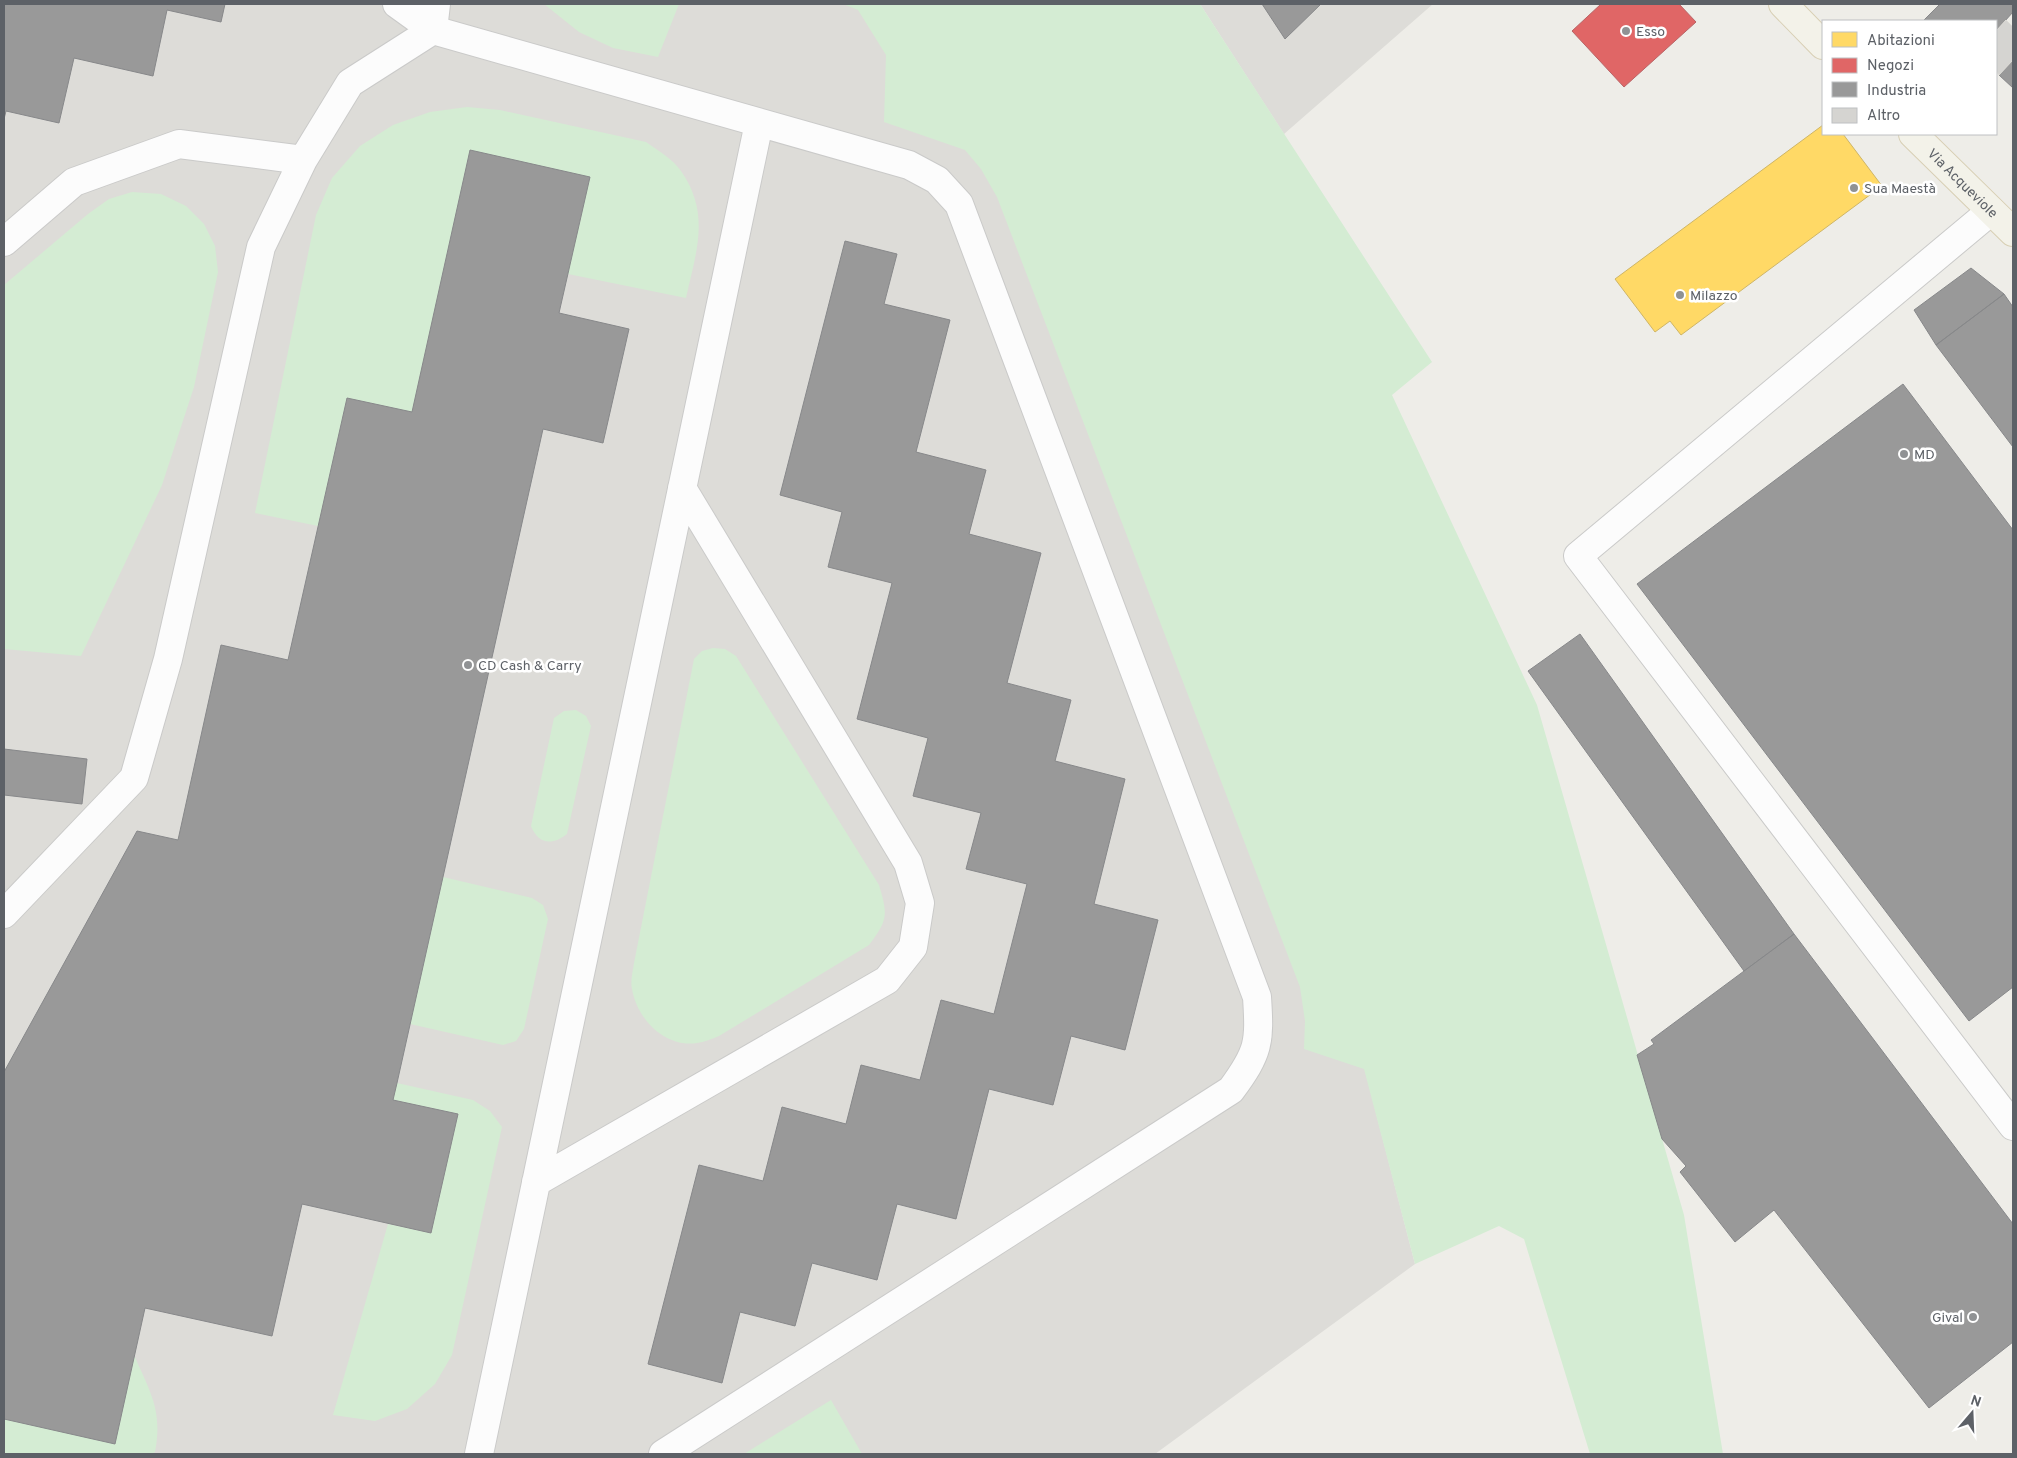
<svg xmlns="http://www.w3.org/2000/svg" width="2017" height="1458" viewBox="0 0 2017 1458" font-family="Overpass,sans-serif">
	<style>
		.industrial { fill: #dddcd8 }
		.green { fill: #d4ecd3 }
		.homes { fill: #ffd966; stroke: #ceb566 }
		.shops { fill: #e06666; stroke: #b96466 }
		.industry { fill: #999; stroke: #87888a }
		.building { fill: #d5d4d1; stroke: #dedcd7 }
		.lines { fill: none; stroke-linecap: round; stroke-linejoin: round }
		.minor-casing { stroke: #cacac9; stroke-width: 30 }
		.major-casing { stroke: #d8cfb4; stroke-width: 30 }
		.minor { stroke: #fcfcfc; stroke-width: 28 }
		.major { stroke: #f3f2e9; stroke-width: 28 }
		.poi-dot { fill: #909294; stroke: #fff; stroke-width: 2 }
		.labels { text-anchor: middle; stroke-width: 5; stroke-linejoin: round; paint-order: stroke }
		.poi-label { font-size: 14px; fill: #5d6167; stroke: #fff; text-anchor: start }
		.street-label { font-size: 14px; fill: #5d6167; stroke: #fff }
	</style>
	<rect width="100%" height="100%" fill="#eeede8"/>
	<path class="industrial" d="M4 4H910L1260 663 1415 1264 1155 1454H4Z
		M1200 4H1433L1284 134Z"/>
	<path class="green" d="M544 4H679L658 57 613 48 579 32Z
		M843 4H1200L1432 362 1392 395 1537 705 1684 1215 1723 1454H1590L1524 1239 1499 1226 1415 1264 1364 1069 1304 1049 1305 1021 1300 987 997 197 981 169 965 150 884 122 886 55 858 10Z
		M467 107 500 110 646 142C657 150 673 159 681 171 711 214 696 252 686 298L568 274 470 150 412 412 347 398 318 526 255 513 316 215 332 178 360 146 393 125 430 112Z
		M132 192 161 194 186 206 204 224 215 246 218 272 194 387 162 485 81 656 4 649V285L88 214 109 199Z
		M713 648 725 649 736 656 879 885C888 915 888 920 869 945L719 1036C712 1039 704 1042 697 1043 665 1048 637 1019 632 989 630 981 633 971 634 963L694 659 702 651Z
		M576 710 586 716 591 726 567 834C552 846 538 844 531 826L554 718 564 711Z
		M443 877 532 898 543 905 548 919 524 1029 516 1041 503 1045 410 1024Z
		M397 1083 473 1100 490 1111 502 1127 452 1355 435 1384 407 1409 375 1421 333 1415 388 1224 431 1233 458 1114 393 1100Z
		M134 1355C150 1392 163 1410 155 1452L152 1454H4V1419L115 1444Z
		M831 1400 862 1454H744Z"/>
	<path class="homes" d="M1823 125V134H1843L1882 186 1681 335 1670 321 1655 332 1615 279Z"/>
	<path class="shops" d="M1601 4H1679L1696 22 1624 87 1572 31Z"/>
	<path class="industry" d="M4 4H225L221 22 167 10 153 76 74 58 59 123 6 111 4 119Z
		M1262 4H1321L1285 39Z
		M1940 4H2013V12L1996 31V21H1923Z
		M2013 60V88L1999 75Z
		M470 150 590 177 559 313 629 329 603 443 543 429 397 1083 393 1100 458 1114 431 1233 302 1204 272 1336 145 1308 115 1444 4 1419V1072L137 831 178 840 221 645 288 660 347 398 412 412Z
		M845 241 897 254 884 304 950 320 916 452 986 470 969 534 1041 553 1007 683 1071 700 1055 761 1125 779 1094 904 1158 920 1125 1050 1071 1036 1053 1105 989 1089 956 1219 897 1204 877 1280 812 1263 795 1326 740 1312 722 1383 648 1364 699 1165 763 1181 782 1107 846 1124 861 1065 920 1080 941 1000 994 1014 1027 884 966 869 981 813 913 796 928 738 857 719 892 583 828 567 842 512 780 495Z
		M1971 268 2004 294 1936 345 1914 310Z
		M2004 294 2013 307V447L1936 345Z
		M1903 384 2013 530V987L1969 1021 1637 584Z
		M1580 634 1794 934 1744 971 1528 671Z
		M4 749 87 759 82 804 4 795Z
		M1794 934 2013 1224V1342L1929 1408 1774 1210 1735 1242 1680 1172 1686 1166 1662 1139 1637 1055 1654 1044 1651 1040Z"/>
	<path class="building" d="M2006 20 2013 27V60L1999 75 1996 71V31Z"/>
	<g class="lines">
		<defs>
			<path id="minor" d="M397 4 433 30 436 4
				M1991 211 1578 556 2013 1126
				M4 242 74 182 179 144 303 160
				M4 914 134 778 168 659 261 247 303 160 350 83 433 30 909 165 937 180 959 204 1257 997C1260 1043 1259 1052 1231 1090L663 1454
				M536 1182 887 980 913 947 920 903 908 863 682 488
				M479 1454 759 123"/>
			<g id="major">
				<path d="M1783 4 1823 45"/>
				<path id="s1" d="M1913 134 2013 232"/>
			</g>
		</defs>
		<use href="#minor" class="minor-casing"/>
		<use href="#major" class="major-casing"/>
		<use href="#minor" class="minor"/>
		<use href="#major" class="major"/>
	</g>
	<g class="poi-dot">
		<circle cx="1626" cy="31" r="5"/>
		<circle cx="1854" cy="188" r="5"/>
		<circle cx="1680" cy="295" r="5"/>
		<circle cx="1904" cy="454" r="5"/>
		<circle cx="468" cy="665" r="5"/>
		<circle cx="1973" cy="1317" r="5"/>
	</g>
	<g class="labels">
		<g class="poi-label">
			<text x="1636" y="36">Esso</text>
			<text x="1864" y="193">Sua Maestà</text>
			<text x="1690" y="300">Milazzo</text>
			<text x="1914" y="459">MD</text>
			<text x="478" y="670">CD Cash &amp; Carry</text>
			<text x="1963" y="1322" text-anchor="end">Gival</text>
		</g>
		<g class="street-label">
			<text dy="5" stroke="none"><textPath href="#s1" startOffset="70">Via Acqueviole</textPath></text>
		</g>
	</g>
	<rect width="2017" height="1458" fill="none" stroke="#5d6167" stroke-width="10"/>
	<rect x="1822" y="20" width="175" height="115" fill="#ffffff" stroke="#bec0c2"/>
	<rect x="1832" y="32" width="25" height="15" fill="#ffd966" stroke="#bec0c2"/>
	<text x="1867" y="45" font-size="15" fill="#5d6167">Abitazioni</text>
	<rect x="1832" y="58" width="25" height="15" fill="#e06666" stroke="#bec0c2"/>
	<text x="1867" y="70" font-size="15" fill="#5d6167">Negozi</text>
	<rect x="1832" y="82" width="25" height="15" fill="#999999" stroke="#bec0c2"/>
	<text x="1867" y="95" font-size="15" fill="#5d6167">Industria</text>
	<rect x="1832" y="108" width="25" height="15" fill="#d5d4d1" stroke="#bec0c2"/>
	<text x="1867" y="120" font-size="15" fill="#5d6167">Altro</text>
	<g transform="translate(1972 1413) rotate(19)" stroke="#ffffff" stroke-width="4" paint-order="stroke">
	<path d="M0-4L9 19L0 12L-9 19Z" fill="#5d6167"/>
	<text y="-8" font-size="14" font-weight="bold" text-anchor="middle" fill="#5d6167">N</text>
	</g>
</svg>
